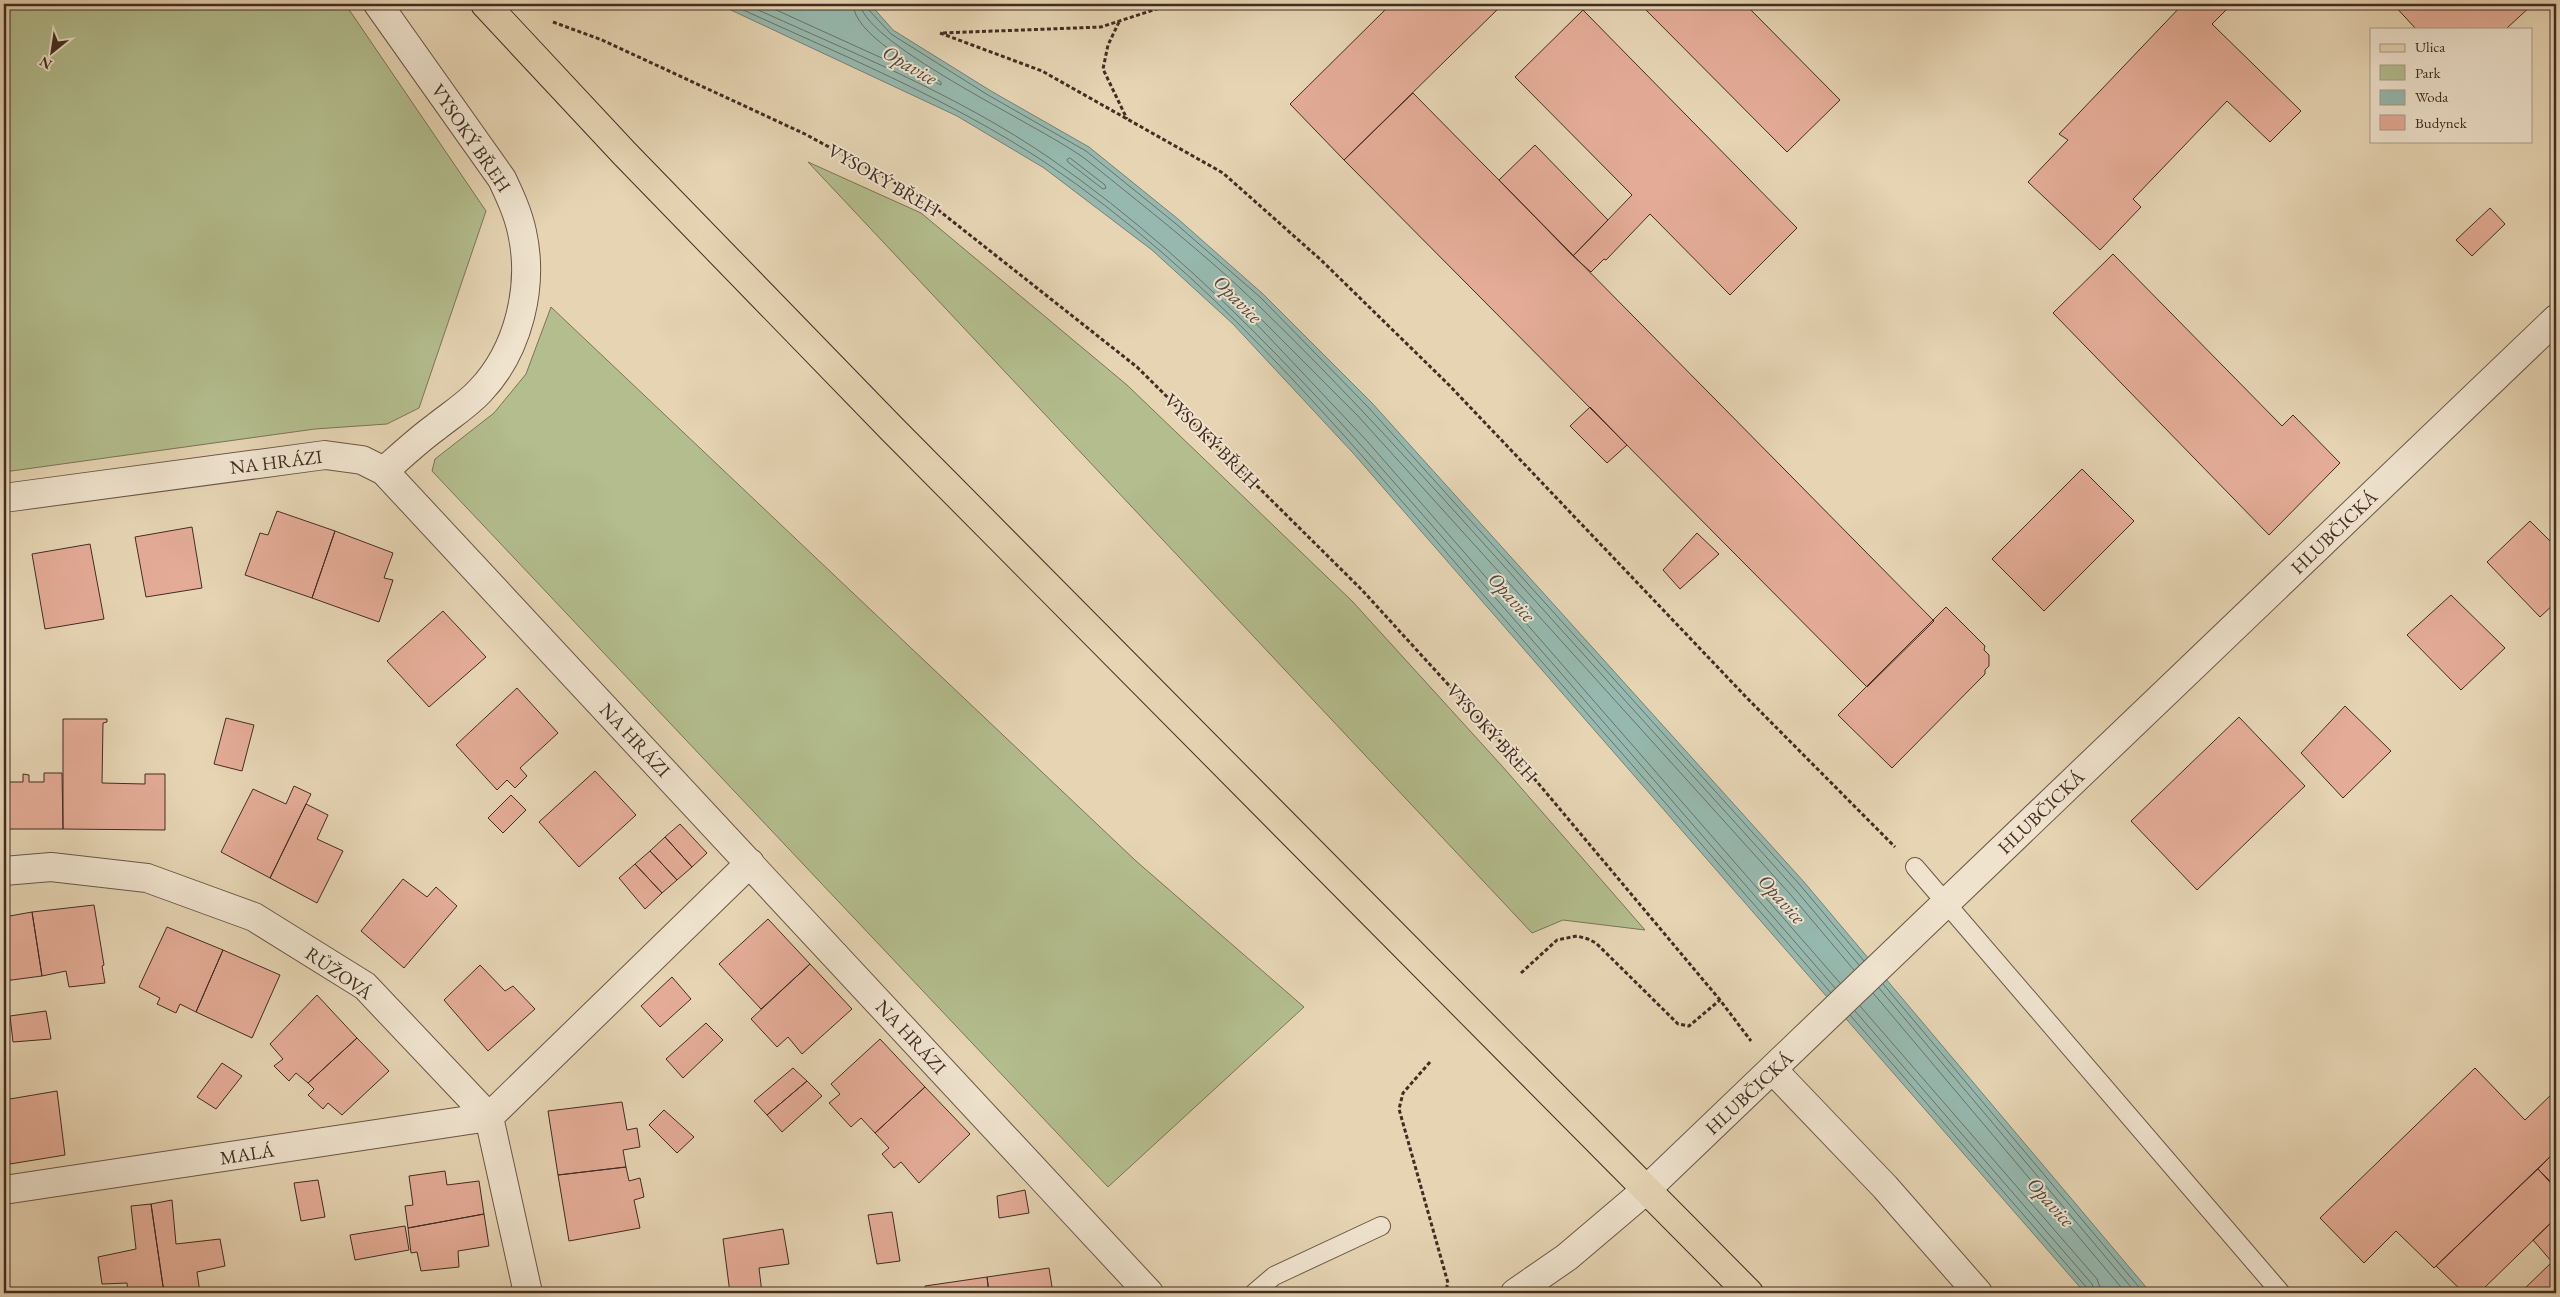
<svg xmlns="http://www.w3.org/2000/svg" width="2560" height="1297" viewBox="0 0 2560 1297" font-family="'EB Garamond',serif">
<style>
.green{fill:#b3bd8e;stroke:#7b7458}
.water{fill:#96b8ae;stroke:#758076}
.lines{fill:none;stroke-linecap:round;stroke-linejoin:round}
.shore{stroke:#6c7268;stroke-width:1}
.building{fill:#e4ac97;stroke:#432c23}
.lane-casing{stroke:#6c5647;stroke-width:20}
.street-casing{stroke:#6c5647;stroke-width:30}
.primary-casing{stroke:#432c23;stroke-width:30}
.path{stroke:#432c23;stroke-width:3;stroke-dasharray:4 2.5;stroke-linecap:butt}
.lane{stroke:#efe3ce;stroke-width:18}
.street{stroke:#efe3ce;stroke-width:28}
.primary{stroke:#e6d4b3;stroke-width:28}
.labels{text-anchor:middle;dominant-baseline:central;stroke-width:4;stroke-linejoin:round;paint-order:stroke}
.street-label{font-size:19px;fill:#432c23;stroke:#efe3ce}
.water-label{font-size:20px;font-style:italic;fill:#54483f;stroke:#efe3ce}
</style>
<rect width="100%" height="100%" fill="#e6d4b3"/>
<filter id="stains"><feTurbulence type="fractalNoise" baseFrequency=".004" numOctaves="4"/><feColorMatrix values="0 0 0 0 .2 0 0 0 0 .09 0 0 0 0 .02 0 0 0 .5 -.17"/></filter>
<radialGradient id="worn" r=".72"><stop offset=".6" stop-color="#630" stop-opacity="0"/><stop offset="1" stop-color="#630" stop-opacity=".3"/></radialGradient>
<path class="green" d="M 4,4 L 342,4 L 350,11 L 486,211 L 419,408 L 387,424 L 315,429 L 4,472 Z
M 808,162 L 921,213 L 1127,385 L 1352,601 L 1502,766 L 1645,930 L 1563,920 L 1532,933 Z
M 551,307 L 1136,861 L 1304,1007 L 1108,1187 L 432,471 L 435,459 L 494,413 L 526,374 Z"/>
<path class="water" d="M 718,4 L 870,4 L 893,30 L 991,91 L 1089,147 L 1178,219 L 1263,294 L 1372,403 L 1804,882 L 2151,1293 L 2085,1293 L 1353,453 L 1233,324 L 1152,250 L 1044,168 L 957,116 Z"/>
<g class="lines">
<path class="shore" d="M 730,4 C 837,53 948,98 1046,163 C 1207,271 1333,422 1459,567 C 1583,709 1707,850 1831,993
M 745,4 C 848,51 957,94 1051,159 C 1214,272 1342,423 1472,571 C 1593,710 1714,849 1835,988
M 763,4 L 941,85 L 941,82 C 917,67 854,34 853,4
M 860,4 C 867,47 1048,129 1088,161 C 1145,207 1204,253 1257,304 C 1343,387 1423,476 1503,565 C 1600,673 1698,781 1795,889 L 1859,965
M 867,4 L 868,9 L 891,34 L 988,95 L 1086,151 L 1175,223 L 1260,297 L 1368,407 L 1800,885 L 1864,961
M 1070,158 L 1105,185 L 1106,188 L 1103,189 L 1068,162 L 1067,160 Z
M 1840,983 L 1367,441 L 1231,297 L 1231,293 L 1234,293 L 1250,308 L 1358,416 L 1790,894 L 1854,970
M 1883,984 L 2144,1293
M 1879,988 L 2136,1293
M 1873,993 L 2126,1293
M 1860,1006 L 2097,1279 L 2102,1293
M 1855,1011 L 2092,1284 L 2095,1293
M 1850,1015 L 2087,1288 L 2088,1293"/>
</g>
<path class="building" d="M 1391,4 L 1503,4 L 1344,160 L 1290,104 Z
M 1640,4 L 1745,4 L 1840,100 L 1787,152 Z
M 2183,4 L 2232,4 L 2212,24 L 2301,111 L 2270,142 L 2227,101 L 2133,199 L 2141,207 L 2100,250 L 2028,182 L 2068,140 L 2059,134 Z
M 2393,4 L 2533,4 L 2506,29 L 2416,29 Z
M 1583,10 L 1797,228 L 1730,295 L 1650,214 L 1606,260 L 1604,259 L 1591,272 L 1573,256 L 1632,195 L 1515,77 Z
M 1413,93 L 1934,621 L 1867,687 L 1344,160 Z
M 1535,145 L 1608,220 L 1573,256 L 1499,180 Z
M 2490,208 L 2505,224 L 2472,256 L 2456,240 Z
M 2113,254 L 2282,426 L 2293,415 L 2340,463 L 2269,535 L 2053,313 Z
M 1590,407 L 1627,445 L 1607,463 L 1570,426 Z
M 2082,469 L 2134,521 L 2044,611 L 1992,559 Z
M 277,511 L 335,531 L 312,598 L 245,575 L 260,533 L 268,535 Z
M 2530,521 L 2556,547 L 2556,602 L 2540,617 L 2487,562 Z
M 192,527 L 202,588 L 146,597 L 135,537 Z
M 335,531 L 393,553 L 384,578 L 393,580 L 379,622 L 312,598 Z
M 1697,533 L 1719,554 L 1680,589 L 1663,570 Z
M 90,544 L 104,619 L 45,629 L 32,554 Z
M 2451,595 L 2505,648 L 2461,690 L 2407,635 Z
M 1946,607 L 1985,646 L 1984,650 L 1989,655 L 1989,666 L 1985,670 L 1985,674 L 1892,768 L 1838,715 Z
M 443,611 L 486,657 L 429,707 L 387,661 Z
M 517,688 L 558,733 L 520,768 L 527,776 L 515,788 L 507,780 L 497,790 L 456,745 Z
M 2345,706 L 2391,751 L 2343,798 L 2301,753 Z
M 2239,717 L 2305,786 L 2197,890 L 2131,821 Z
M 226,718 L 254,725 L 242,771 L 214,764 Z
M 63,719 L 107,719 L 107,722 L 103,723 L 102,783 L 145,784 L 145,774 L 165,774 L 165,830 L 63,829 Z
M 595,771 L 636,815 L 579,867 L 539,822 Z
M 44,773 L 62,773 L 63,829 L 4,829 L 4,782 L 23,782 L 23,774 L 29,775 L 29,782 L 44,782 Z
M 294,786 L 311,794 L 270,878 L 221,852 L 253,789 L 286,804 Z
M 511,795 L 526,810 L 503,833 L 488,818 Z
M 306,804 L 328,815 L 317,839 L 343,851 L 317,903 L 270,878 Z
M 680,824 L 707,853 L 692,867 L 665,837 Z
M 665,837 L 692,867 L 677,880 L 650,851 Z
M 650,851 L 677,880 L 662,893 L 635,864 Z
M 635,864 L 662,893 L 645,909 L 619,878 Z
M 403,879 L 427,897 L 436,887 L 457,906 L 404,968 L 361,931 Z
M 94,905 L 104,965 L 102,966 L 105,983 L 69,987 L 66,971 L 42,976 L 32,912 Z
M 32,912 L 42,976 L 4,981 L 4,917 Z
M 768,919 L 810,964 L 761,1009 L 719,964 Z
M 167,927 L 223,950 L 196,1012 L 180,1004 L 176,1013 L 157,1004 L 160,998 L 139,987 Z
M 223,950 L 280,975 L 252,1038 L 196,1012 Z
M 810,964 L 852,1009 L 802,1054 L 788,1037 L 777,1047 L 751,1019 Z
M 480,965 L 505,991 L 513,986 L 535,1009 L 488,1051 L 444,1000 Z
M 672,977 L 691,999 L 660,1027 L 641,1006 Z
M 317,995 L 357,1038 L 308,1083 L 296,1073 L 289,1081 L 274,1066 L 283,1059 L 270,1044 Z
M 46,1011 L 51,1039 L 13,1042 L 10,1016 Z
M 706,1023 L 723,1040 L 683,1078 L 666,1059 Z
M 357,1038 L 389,1071 L 342,1115 L 328,1103 L 323,1109 L 308,1095 L 314,1089 L 308,1083 Z
M 880,1039 L 925,1087 L 875,1133 L 861,1118 L 851,1127 L 829,1103 L 840,1094 L 831,1084 Z
M 222,1063 L 242,1076 L 216,1109 L 197,1097 Z
M 793,1068 L 807,1081 L 767,1115 L 754,1101 Z
M 2475,1068 L 2525,1120 L 2556,1090 L 2556,1151 L 2434,1268 L 2396,1231 L 2364,1263 L 2320,1218 Z
M 807,1081 L 822,1096 L 782,1132 L 767,1115 Z
M 925,1087 L 970,1134 L 919,1183 L 901,1162 L 894,1168 L 882,1154 L 889,1148 L 875,1133 Z
M 57,1091 L 65,1155 L 10,1164 L 4,1100 Z
M 622,1102 L 627,1130 L 637,1128 L 640,1147 L 623,1150 L 626,1167 L 558,1175 L 548,1111 Z
M 664,1110 L 694,1137 L 677,1153 L 649,1125 Z
M 2556,1151 L 2556,1181 L 2553,1184 L 2538,1169 Z
M 626,1167 L 629,1181 L 640,1178 L 644,1197 L 634,1200 L 640,1228 L 569,1241 L 558,1175 Z
M 2538,1169 L 2556,1189 L 2556,1218 L 2479,1293 L 2464,1293 L 2436,1266 Z
M 445,1171 L 447,1185 L 479,1181 L 484,1214 L 408,1228 L 405,1206 L 413,1205 L 409,1176 Z
M 318,1180 L 325,1217 L 301,1221 L 294,1183 Z
M 1025,1190 L 1029,1213 L 999,1218 L 997,1196 Z
M 172,1200 L 176,1244 L 220,1239 L 225,1266 L 197,1272 L 200,1293 L 164,1293 L 151,1204 Z
M 151,1204 L 164,1293 L 128,1293 L 127,1283 L 102,1284 L 98,1257 L 136,1249 L 131,1206 Z
M 892,1212 L 900,1261 L 877,1264 L 868,1215 Z
M 484,1214 L 489,1246 L 458,1251 L 459,1267 L 421,1271 L 417,1252 L 411,1253 L 408,1228 Z
M 2556,1218 L 2556,1293 L 2520,1293 L 2552,1262 L 2533,1240 Z
M 405,1226 L 409,1250 L 355,1260 L 350,1235 Z
M 783,1229 L 789,1264 L 759,1268 L 762,1293 L 730,1293 L 723,1239 Z
M 1049,1268 L 1053,1293 L 989,1293 L 987,1277 Z
M 987,1277 L 989,1293 L 927,1293 L 925,1286 Z"/>
<g class="lines">
<defs>
<path id="lane" d="M 1915,867 L 2281,1293
M 1254,1293 L 1274,1276 L 1381,1226"/>
<path id="street" d="M 378,4 L 502,179 C 510,196 518,213 522,232 C 534,286 519,350 480,391 C 467,405 451,415 436,427 C 418,440 401,456 384,471
M 4,498 L 325,455 L 362,460 L 384,471 L 1149,1293
M 4,871 L 51,867 L 147,878 L 254,917 L 365,986 L 489,1117 L 528,1293
M 1773,1070 L 1885,1187 L 1978,1293
M 4,1190 L 489,1117 L 750,863
M 1515,1293 L 1567,1257 L 1646,1190 L 2556,319"/>
<path id="primary" d="M 485,4 L 625,154 L 893,430 L 1749,1293"/>
</defs>
<use href="#lane" class="lane-casing"/>
<use href="#street" class="street-casing"/>
<use href="#primary" class="primary-casing"/>
<path class="path" d="M 553,22 L 602,40 L 805,134 L 923,198 L 1137,367 L 1362,590 L 1538,783 L 1720,1000 L 1751,1041
M 1119,22 L 1108,45 L 1103,69 L 1127,119
M 940,33 L 1042,71 L 1223,173 L 1321,260 L 1449,385 L 1747,698 L 1895,847
M 943,33 L 1101,27 L 1172,4
M 1521,973 L 1557,940 L 1577,936 L 1588,939 L 1596,943 L 1678,1024 L 1689,1026 L 1720,1000
M 1430,1062 L 1403,1093 L 1399,1109 L 1448,1283 L 1445,1293"/>
<use href="#lane" class="lane"/>
<use href="#street" class="street"/>
<use href="#primary" class="primary"/>
</g>
<g class="labels">
<g class="street-label">
<text transform="translate(471 138) rotate(56)">VYSOKÝ BŘEH</text>
<text transform="translate(884 180) rotate(30)">VYSOKÝ BŘEH</text>
<text transform="translate(1212 441) rotate(45)">VYSOKÝ BŘEH</text>
<text transform="translate(276 462) rotate(-7)">NA HRÁZI</text>
<text transform="translate(2334 532) rotate(-44)">HLUBČICKÁ</text>
<text transform="translate(1492 733) rotate(48)">VYSOKÝ BŘEH</text>
<text transform="translate(635 740) rotate(47)">NA HRÁZI</text>
<text transform="translate(2041 812) rotate(-44)">HLUBČICKÁ</text>
<text transform="translate(339 973) rotate(35)">RŮŽOVÁ</text>
<text transform="translate(911 1037) rotate(47)">NA HRÁZI</text>
<text transform="translate(1749 1093) rotate(-43)">HLUBČICKÁ</text>
<text transform="translate(247 1154) rotate(-9)">MALÁ</text>
</g>
<g class="water-label">
<text transform="translate(910 65) rotate(30)">Opavice</text>
<text transform="translate(1238 299) rotate(45)">Opavice</text>
<text transform="translate(1512 597) rotate(48)">Opavice</text>
<text transform="translate(1782 899) rotate(48)">Opavice</text>
<text transform="translate(2051 1202) rotate(48)">Opavice</text>
</g>
</g>
<rect width="2560" height="1297" fill="none" stroke="#e6d4b3" stroke-width="20"/>
<rect x="5" y="5" width="2550" height="1287" fill="none" stroke="#432c23" stroke-width="2.5"/>
<rect x="10" y="10" width="2540" height="1277" fill="none" stroke="#432c23"/>
<rect x="2370" y="28" width="162" height="115" fill="#efe3ce" stroke="#aa9a8a"/>
<rect x="2380" y="44" width="25" height="8" fill="#e6d4b3" stroke="#aa9a8a"/>
<text x="2415" y="52" font-size="15" fill="#432c23">Ulica</text>
<rect x="2380" y="65" width="25" height="15" fill="#b3bd8e" stroke="#aa9a8a"/>
<text x="2415" y="78" font-size="15" fill="#432c23">Park</text>
<rect x="2380" y="90" width="25" height="15" fill="#96b8ae" stroke="#aa9a8a"/>
<text x="2415" y="102" font-size="15" fill="#432c23">Woda</text>
<rect x="2380" y="115" width="25" height="15" fill="#e4ac97" stroke="#aa9a8a"/>
<text x="2415" y="128" font-size="15" fill="#432c23">Budynek</text>
<g transform="translate(52 52) rotate(210)" stroke="#efe3ce" stroke-width="4" paint-order="stroke">
<path d="M0-4L9 19L0 12L-9 19Z" fill="#432c23"/>
<text y="-8" font-size="14" font-weight="bold" text-anchor="middle" fill="#432c23">N</text>
</g>
<rect width="100%" height="100%" filter="url(#stains)"/>
<rect width="100%" height="100%" fill="url(#worn)"/>
</svg>
